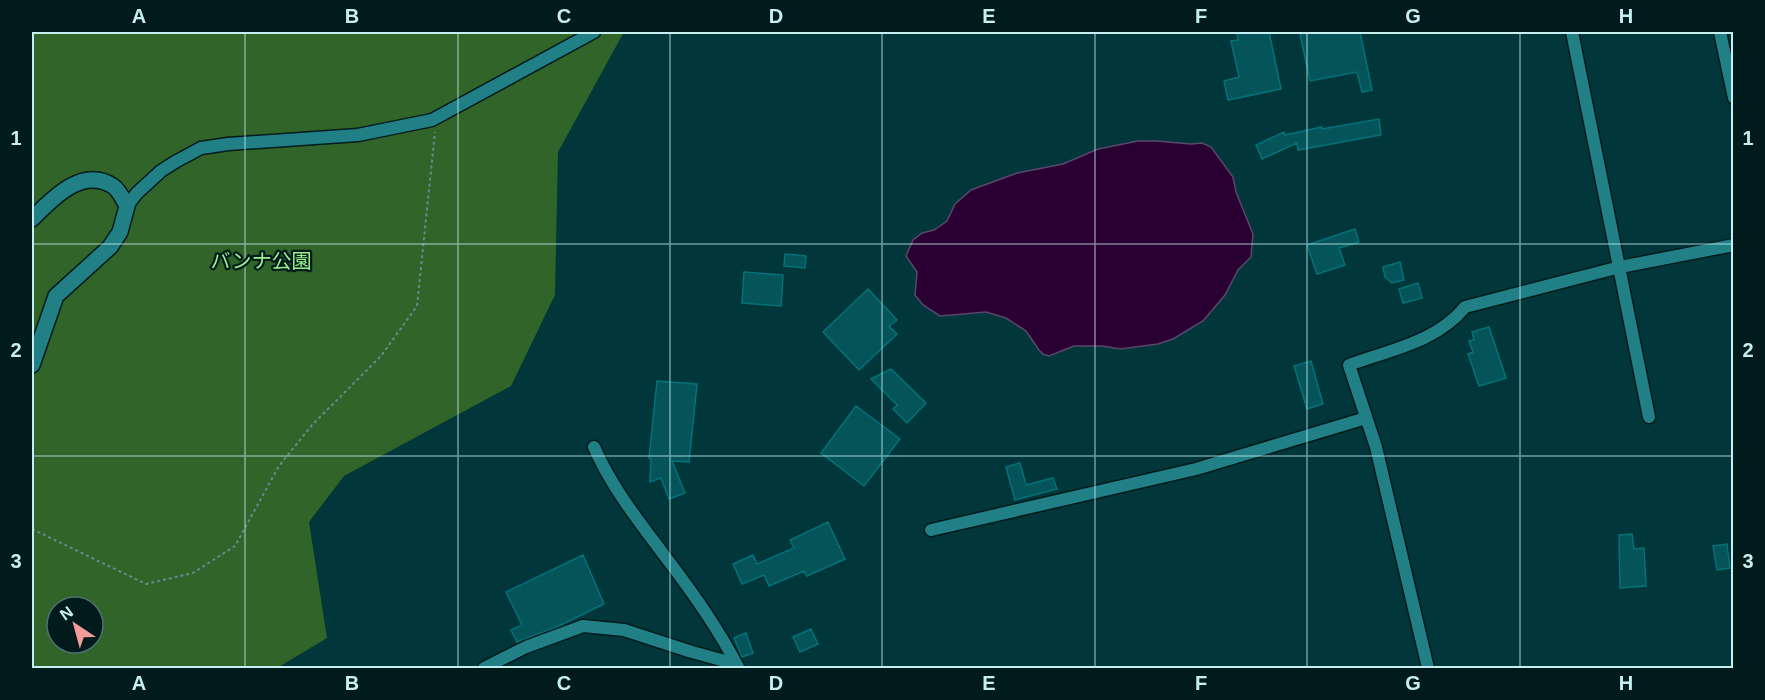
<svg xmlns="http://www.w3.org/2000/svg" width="1765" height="700" viewBox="0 0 1765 700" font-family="Helvetica,'Noto Sans JP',sans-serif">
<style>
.green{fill:#306429;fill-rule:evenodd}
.water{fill:#2a0032;stroke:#59486c;stroke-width:1.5}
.building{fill:#045459;stroke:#047279;stroke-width:1.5}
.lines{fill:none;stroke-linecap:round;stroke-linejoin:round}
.minor-casing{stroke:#011b1d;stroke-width:15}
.tertiary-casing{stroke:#011b1d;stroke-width:18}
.path{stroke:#5f8e92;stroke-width:2;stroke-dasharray:3 3;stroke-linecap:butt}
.minor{stroke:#208086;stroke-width:12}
.tertiary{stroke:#208086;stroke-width:15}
.grid{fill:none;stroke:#c6eff2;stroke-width:1.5;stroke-opacity:0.55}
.labels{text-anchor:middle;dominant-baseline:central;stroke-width:4.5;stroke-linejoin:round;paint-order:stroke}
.park-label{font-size:20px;fill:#99f08d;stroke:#011b1d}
.neatline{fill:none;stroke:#c6eff2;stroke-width:2}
.grid-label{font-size:20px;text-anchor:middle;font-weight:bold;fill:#c6eff2}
</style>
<rect width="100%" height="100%" fill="#01363a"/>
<path class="green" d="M 32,32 L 624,32 L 558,152 L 555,295 L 511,386 L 344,476 L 309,522 L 327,638 L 277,668 L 32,668 ZM 57,607 L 93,607 L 93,643 L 57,643 Z"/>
<path class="water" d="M 1138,141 L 1156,141 L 1191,144 L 1202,143 L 1211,147 L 1233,177 L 1236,192 L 1253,234 L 1251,257 L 1238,270 L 1225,295 L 1203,321 L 1173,339 L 1158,344 L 1120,349 L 1102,346 L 1074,346 L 1049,356 L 1043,354 L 1039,350 L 1026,331 L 1006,318 L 986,312 L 940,316 L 923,305 L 915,295 L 917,272 L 906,256 L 913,240 L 922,233 L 934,230 L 947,221 L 955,204 L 971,190 L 1017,173 L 1063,164 L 1098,149 Z"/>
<path class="building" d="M 1237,32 L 1269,32 L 1281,89 L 1228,100 L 1224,81 L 1239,77 L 1231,41 L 1238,40 Z
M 1312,32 L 1360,32 L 1372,90 L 1362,92 L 1357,72 L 1310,81 L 1300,34 Z
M 1379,119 L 1381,135 L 1298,150 L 1297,143 L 1262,159 L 1256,145 L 1284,132 L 1285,135 L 1322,127 L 1322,129 Z
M 1355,229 L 1359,242 L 1339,248 L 1345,265 L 1317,274 L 1307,245 Z
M 785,254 L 806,256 L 805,268 L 784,266 Z
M 1400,262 L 1404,280 L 1392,283 L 1385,277 L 1383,267 Z
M 744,272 L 783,275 L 781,306 L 742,303 Z
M 1418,283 L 1422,298 L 1403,303 L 1399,289 Z
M 868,289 L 897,320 L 889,326 L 897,334 L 859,370 L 823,332 Z
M 1489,327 L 1506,378 L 1479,386 L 1468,354 L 1473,352 L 1469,341 L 1474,340 L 1472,332 Z
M 1311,361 L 1323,404 L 1307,409 L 1294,366 Z
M 891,369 L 926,403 L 907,423 L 893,409 L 897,405 L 871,379 Z
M 657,381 L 697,384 L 689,462 L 672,461 L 685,493 L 669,499 L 661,478 L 650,482 L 651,459 L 649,458 Z
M 856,406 L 900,439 L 864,486 L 821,453 Z
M 1020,463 L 1026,485 L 1053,478 L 1057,489 L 1015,500 L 1006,467 Z
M 828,522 L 845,559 L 807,576 L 804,571 L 769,586 L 764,575 L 742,584 L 733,564 L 753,555 L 757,564 L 794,548 L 790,540 Z
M 1632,534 L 1634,549 L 1644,548 L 1646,586 L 1620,588 L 1619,535 Z
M 1727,544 L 1730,568 L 1717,570 L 1713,546 Z
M 583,555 L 604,604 L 557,627 L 517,642 L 511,630 L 522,625 L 506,592 Z
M 811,629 L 818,644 L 800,652 L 793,637 Z
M 746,633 L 753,653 L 742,657 L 734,638 Z"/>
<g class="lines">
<defs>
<path id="minor" d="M 1572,32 L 1649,417
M 1720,32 L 1734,98
M 127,206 L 137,193 L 161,171 L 175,162 L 201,148 L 228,144 L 358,135 L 432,120 L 594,32
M 594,447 C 612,488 638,520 664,555 C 691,590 718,628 738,667
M 931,530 L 1196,469 L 1366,418
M 484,668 L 526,647 L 583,626 L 624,630 L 692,652 L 736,664
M 1428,668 L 1376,447 L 1349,365 C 1389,350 1437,342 1465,307 L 1620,267 L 1734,245"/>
<path id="tertiary" d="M 32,219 C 52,199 82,166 113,186 C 119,190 123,199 127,206 L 120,232 L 110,247 L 56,296 L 32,365"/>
</defs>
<use href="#minor" class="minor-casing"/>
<use href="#tertiary" class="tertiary-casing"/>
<path class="path" d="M 32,529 L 146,584 L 193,573 L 235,546 L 279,466 L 312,425 L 381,356 L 417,306 L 435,132"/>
<use href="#minor" class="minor"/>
<use href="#tertiary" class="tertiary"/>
</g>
<path class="grid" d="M 245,32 L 245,668M 458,32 L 458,668M 670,32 L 670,668M 882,32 L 882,668M 1095,32 L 1095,668M 1307,32 L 1307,668M 1520,32 L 1520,668M 32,244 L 1734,244M 32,456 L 1734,456"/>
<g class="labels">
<g class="park-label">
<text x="261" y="261">バンナ公園</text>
</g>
</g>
<rect width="1765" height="700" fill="none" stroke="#011b1d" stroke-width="66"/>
<g transform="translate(75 625) rotate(324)"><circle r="28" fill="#011b1d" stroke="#507072" stroke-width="1.5"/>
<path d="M0-4.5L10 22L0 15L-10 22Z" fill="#f59b99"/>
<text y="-9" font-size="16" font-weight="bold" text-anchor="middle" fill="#c6eff2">N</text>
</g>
<rect x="33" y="33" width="1699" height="634" class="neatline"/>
<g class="grid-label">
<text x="139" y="23">A</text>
<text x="352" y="23">B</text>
<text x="564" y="23">C</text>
<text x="776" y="23">D</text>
<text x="989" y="23">E</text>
<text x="1201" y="23">F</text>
<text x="1413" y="23">G</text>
<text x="1626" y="23">H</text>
<text x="16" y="145">1</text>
<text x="1748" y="145">1</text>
<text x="16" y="357">2</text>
<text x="1748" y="357">2</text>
<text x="16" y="568">3</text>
<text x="1748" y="568">3</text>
<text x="139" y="690">A</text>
<text x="352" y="690">B</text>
<text x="564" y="690">C</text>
<text x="776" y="690">D</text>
<text x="989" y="690">E</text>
<text x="1201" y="690">F</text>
<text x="1413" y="690">G</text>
<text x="1626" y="690">H</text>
</g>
</svg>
